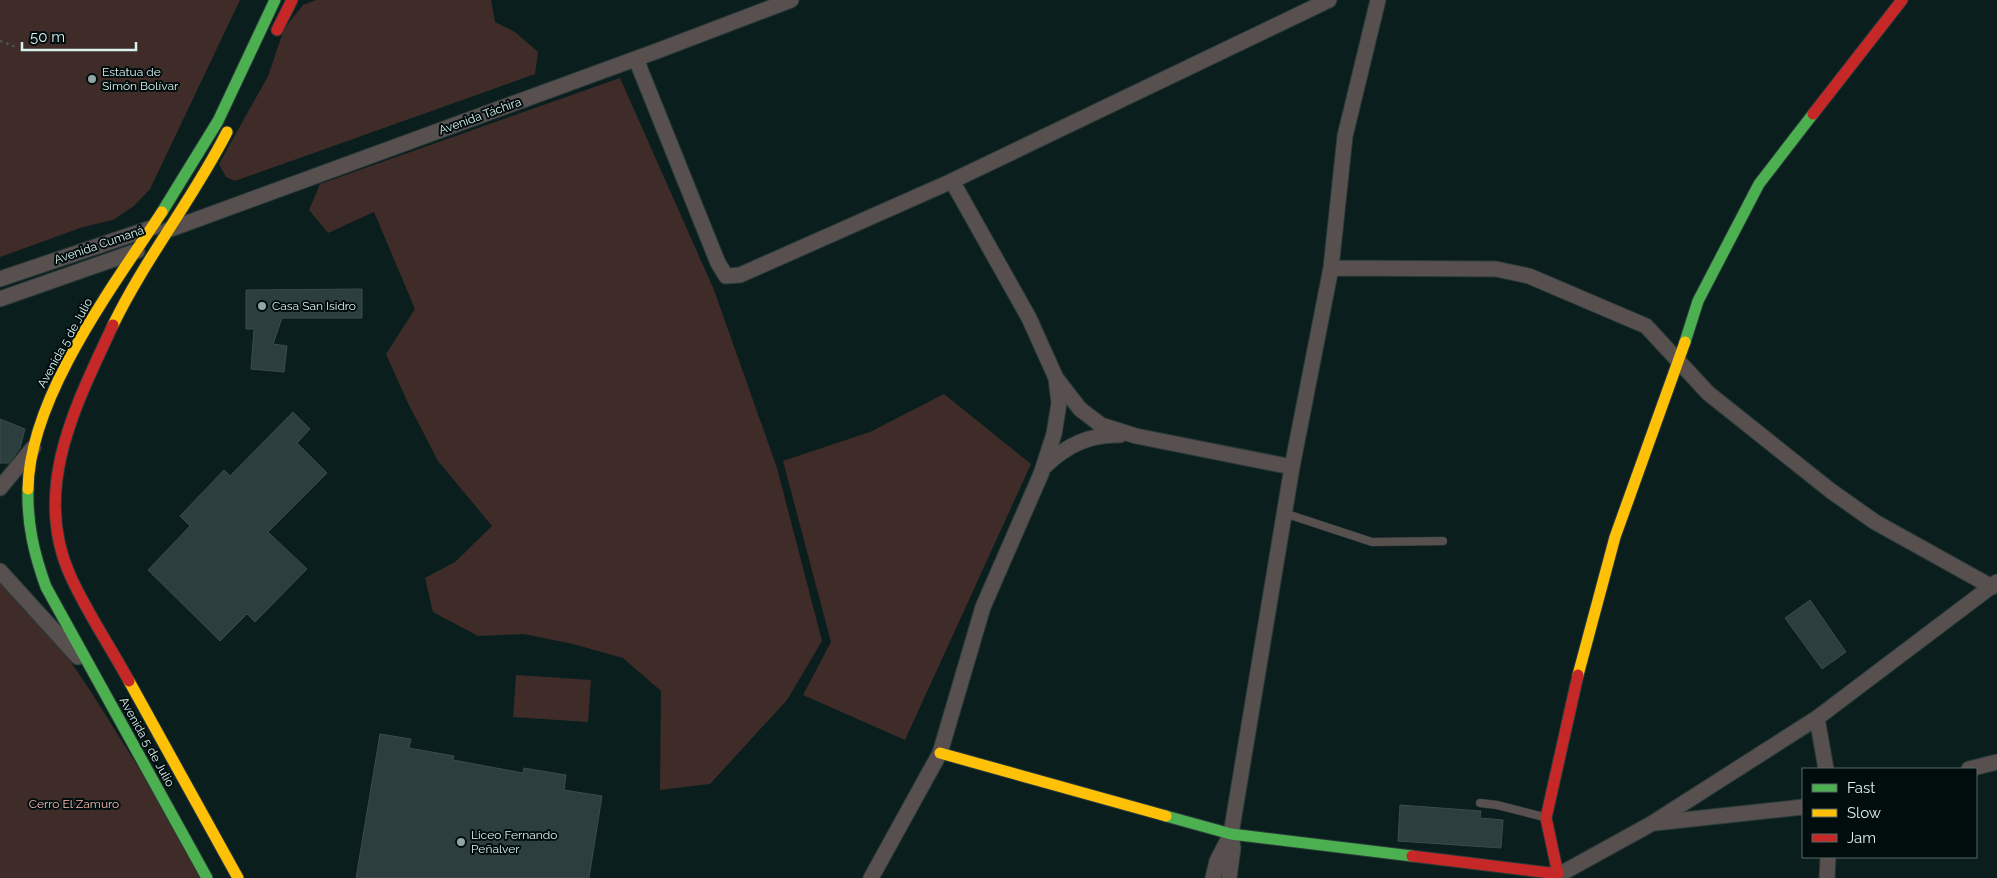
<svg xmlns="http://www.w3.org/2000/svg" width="1997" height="878" viewBox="0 0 1997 878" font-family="Raleway,sans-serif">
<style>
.green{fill:#3f2c29}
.building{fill:#2c3f3e;stroke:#3a4c4b}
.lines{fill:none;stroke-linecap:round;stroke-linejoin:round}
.lane-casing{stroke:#293a39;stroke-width:9}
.street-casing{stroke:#293a39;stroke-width:17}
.fast-casing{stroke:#293a39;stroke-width:13}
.slow-casing{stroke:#293a39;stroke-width:13}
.jam-casing{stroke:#293a39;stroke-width:13}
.path{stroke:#515453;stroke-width:2.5;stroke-dasharray:2.5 4;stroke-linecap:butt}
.lane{stroke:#57504f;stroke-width:8}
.street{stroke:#57504f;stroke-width:15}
.fast{stroke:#4caf50;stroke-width:11}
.slow{stroke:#ffc107;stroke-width:11}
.jam{stroke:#c62828;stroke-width:11}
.poi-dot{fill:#91a7a6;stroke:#000d0c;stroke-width:2}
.labels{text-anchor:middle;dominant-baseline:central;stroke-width:4;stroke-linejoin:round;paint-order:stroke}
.poi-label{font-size:12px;fill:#daf1ef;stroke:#000d0c;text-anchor:start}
.street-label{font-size:12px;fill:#daf1ef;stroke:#000d0c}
.park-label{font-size:12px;fill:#fabab3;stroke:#000d0c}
</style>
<rect width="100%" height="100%" fill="#0a1e1d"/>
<path class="green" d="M 0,0 L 240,0 L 150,189 L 134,206 L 113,220 L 83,227 L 0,257 Z
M 316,0 L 491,0 L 495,22 L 515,32 L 538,52 L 535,74 L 235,181 L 226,177 L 219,164 L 268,76 L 284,29 L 303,5 Z
M 620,78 L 714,290 L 777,468 L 822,641 L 787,700 L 710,784 L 660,790 L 661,691 L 623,658 L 573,644 L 524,634 L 478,636 L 433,612 L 425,578 L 455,562 L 492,526 L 438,461 L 407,401 L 386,354 L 415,309 L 374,212 L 328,233 L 309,210 L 320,184 Z
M 944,394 L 1031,464 L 905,740 L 803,695 L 831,642 L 783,461 L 870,432 Z
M 0,576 L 41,617 L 91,692 L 208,878 L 0,878 Z
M 516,675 L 591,680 L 588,722 L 513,717 Z"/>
<path class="building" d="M 362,289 L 362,318 L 282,318 L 273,344 L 287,346 L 284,372 L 251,369 L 254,329 L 246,329 L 246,290 Z
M 293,412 L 310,429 L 297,443 L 327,473 L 268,532 L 307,569 L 255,622 L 247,614 L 220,641 L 148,570 L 190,526 L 180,516 L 224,470 L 230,476 Z
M 0,419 L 25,429 L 20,448 L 9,463 L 0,463 Z
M 1810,600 L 1846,652 L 1822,669 L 1785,618 Z
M 380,734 L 411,739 L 409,748 L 454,756 L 453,760 L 523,773 L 524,768 L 566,775 L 564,790 L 602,796 L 589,878 L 356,878 Z
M 1400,805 L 1481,811 L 1480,818 L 1503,820 L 1501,848 L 1398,841 Z"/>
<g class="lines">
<defs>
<path id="lane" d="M 1284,513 L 1372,542 L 1443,541
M 1480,803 L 1497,805 L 1544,817"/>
<path id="street" d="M 636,59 L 718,263 L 726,276 L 740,275 L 952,181 L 1329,0
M 168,230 L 657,51 L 791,0
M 1331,268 L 1496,269 L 1529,276 L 1646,326 L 1708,393 L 1831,491 L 1875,522 L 1992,587
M 0,279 L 154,227
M 0,299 L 137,251
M 1056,378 L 1080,409 L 1101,425 L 1136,436 L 1292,467
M 1045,466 C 1067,445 1090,434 1120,435
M 0,488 L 33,448
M 0,571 L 78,657
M 1817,718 L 1826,769
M 1969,769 L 1997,762
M 1655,823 L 1803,807
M 871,878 L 940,753 L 983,607 L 1041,474 L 1054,434 L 1059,403 L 1056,378 L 1029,318 L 952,181
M 1213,878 L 1217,861 L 1231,834 L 1292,467 L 1331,268 L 1345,136 L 1378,0
M 1229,878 L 1233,848 L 1231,836
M 1553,878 L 1651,824 L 1817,718 L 1997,582
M 1827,878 L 1828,857"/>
<path id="fast" d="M 162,212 L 218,121 L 275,0
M 1685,342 L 1698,301 L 1759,184 L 1813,114
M 28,489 C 27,524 34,554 46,587 L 207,878
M 1166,816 L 1231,834 L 1412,856"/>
<path id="slow" d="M 113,325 C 146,257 193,199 227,132
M 28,489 C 29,398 113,286 162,212
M 1578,675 L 1615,537 L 1685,342
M 129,681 L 238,878
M 940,753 L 1166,816"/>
<path id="jam" d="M 277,30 L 292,0
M 1813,114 L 1902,0
M 113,325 C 77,403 31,488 70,575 C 86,611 110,646 129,681
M 1412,856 L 1558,874 L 1546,818 L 1578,675"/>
</defs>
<use href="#lane" class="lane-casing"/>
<use href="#street" class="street-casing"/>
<use href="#fast" class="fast-casing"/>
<use href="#slow" class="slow-casing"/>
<use href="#jam" class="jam-casing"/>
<path class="path" d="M 0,41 L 16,47"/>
<use href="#lane" class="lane"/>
<use href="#street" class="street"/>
<use href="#fast" class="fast"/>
<use href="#slow" class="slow"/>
<use href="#jam" class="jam"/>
</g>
<g class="poi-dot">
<circle cx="92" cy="79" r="5"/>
<circle cx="262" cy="306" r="5"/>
<circle cx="461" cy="842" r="5"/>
</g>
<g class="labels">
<g class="poi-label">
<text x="102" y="72">Estatua de<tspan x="102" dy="14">Simón Bolívar</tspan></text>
<text x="272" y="306">Casa San Isidro</text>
<text x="471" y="835">Liceo Fernando<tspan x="471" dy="14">Peñalver</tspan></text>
</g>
<g class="street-label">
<text transform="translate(480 116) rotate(-20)">Avenida Táchira</text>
<text transform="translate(99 245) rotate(-19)">Avenida Cumaná</text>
<text transform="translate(65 343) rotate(-61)">Avenida 5 de Julio</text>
<text transform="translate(147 742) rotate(61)">Avenida 5 de Julio</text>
</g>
<g class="park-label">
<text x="74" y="804">Cerro El Zamuro</text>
</g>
</g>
<rect x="1802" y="768" width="175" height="90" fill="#000d0c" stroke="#576867"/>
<rect x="1812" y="784" width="25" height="8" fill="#4caf50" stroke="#576867"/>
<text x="1847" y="793" font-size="15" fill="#daf1ef">Fast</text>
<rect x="1812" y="809" width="25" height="8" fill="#ffc107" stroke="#576867"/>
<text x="1847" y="818" font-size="15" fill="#daf1ef">Slow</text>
<rect x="1812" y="834" width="25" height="8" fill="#c62828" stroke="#576867"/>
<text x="1847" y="843" font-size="15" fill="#daf1ef">Jam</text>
<path d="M22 42v8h114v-8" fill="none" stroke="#daf1ef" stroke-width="2.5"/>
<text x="30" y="42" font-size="15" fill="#daf1ef" stroke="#000d0c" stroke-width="4" paint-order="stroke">50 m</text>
</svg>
